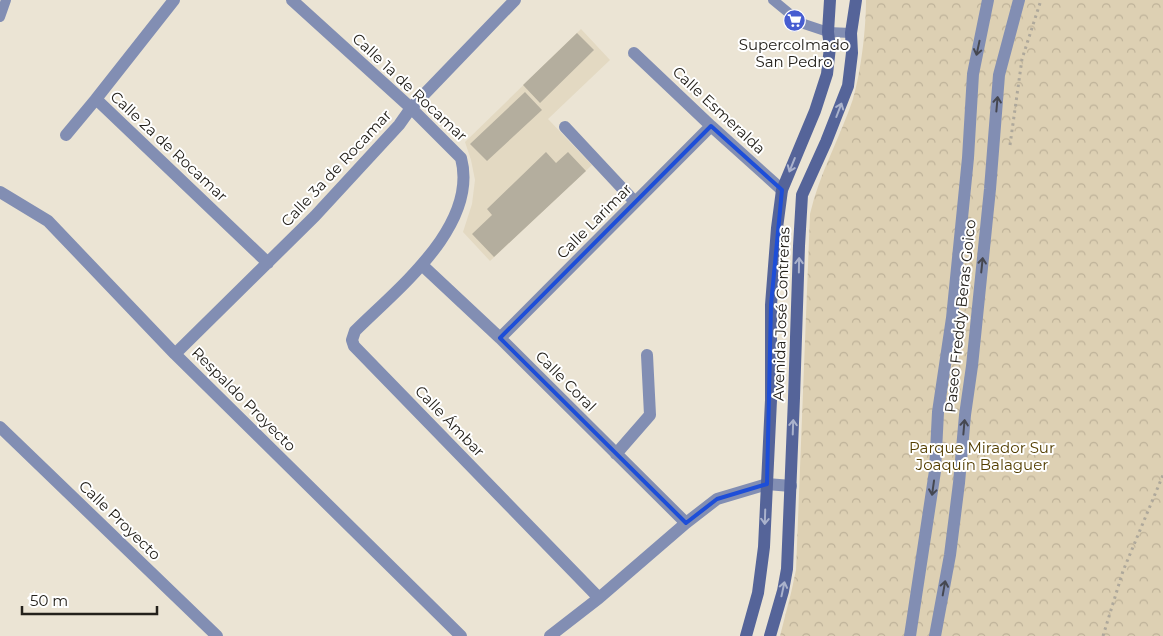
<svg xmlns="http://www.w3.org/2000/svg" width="1163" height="636" viewBox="0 0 1163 636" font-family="Montserrat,sans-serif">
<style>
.built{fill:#e3d9c2}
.park{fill:url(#park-crowns)}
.building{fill:#b4ae9e}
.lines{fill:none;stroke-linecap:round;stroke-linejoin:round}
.path{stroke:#aea89b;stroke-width:3;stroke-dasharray:2.5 4;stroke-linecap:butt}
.service{stroke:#828eb3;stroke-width:10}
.minor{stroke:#828eb3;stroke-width:12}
.tertiary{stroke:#828eb3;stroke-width:12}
.secondary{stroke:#556499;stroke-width:12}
.oneway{stroke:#454750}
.oneway2{stroke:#aab2cc}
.marked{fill:none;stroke:#1d4ed8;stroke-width:4;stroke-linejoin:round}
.labels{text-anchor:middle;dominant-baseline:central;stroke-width:4;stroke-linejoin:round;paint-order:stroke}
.poi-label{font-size:15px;fill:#24211b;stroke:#fff}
.street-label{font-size:15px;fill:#24211b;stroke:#fff}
.park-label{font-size:15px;fill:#533e00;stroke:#fff}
</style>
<defs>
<pattern id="park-crowns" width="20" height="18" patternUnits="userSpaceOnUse" patternTransform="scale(1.25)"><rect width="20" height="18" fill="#ddd0b3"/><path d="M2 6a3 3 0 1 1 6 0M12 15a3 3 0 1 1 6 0" fill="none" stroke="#beb299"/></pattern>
</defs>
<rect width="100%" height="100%" fill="#ebe4d4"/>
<path class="built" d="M 581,29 L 610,60 L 548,119 L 592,165 L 490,261 L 463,232 L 472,204 L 475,180 L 471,160 L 465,142 Z"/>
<path class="park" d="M 866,0 L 1163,0 L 1163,636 L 780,636 L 791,593 L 796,570 L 810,214 C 819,174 840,138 853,99 C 861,71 866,30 866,0 Z"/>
<path class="building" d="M 577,33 L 594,50 L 540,103 L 523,85 Z
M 525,92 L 542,110 L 487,161 L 470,144 Z
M 546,152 L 556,163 L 568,152 L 586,171 L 494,257 L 472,234 L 492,215 L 487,209 Z"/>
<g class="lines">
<path class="path" d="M 1010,145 L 1022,59 L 1041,0
M 1103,636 L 1123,571 L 1163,475"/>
<path class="service" d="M 773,0 L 801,23 L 828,32 L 851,33
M 0,17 L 6,0"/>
<path class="minor" d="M 174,0 L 96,99 L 268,263
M 292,0 L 411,108 L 461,158 C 479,226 397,289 355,331 L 352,340 L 354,346 L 599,598
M 634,53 L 711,126 L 782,190
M 565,127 L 635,202
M 66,135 L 96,99
M 0,192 L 48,221 L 175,354 L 461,636
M 422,265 L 500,338 L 686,523
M 500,338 L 711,126
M 175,354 L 315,216 L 399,125 L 411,108 L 515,0
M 0,427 L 217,636
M 616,454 L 650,415 L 647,355
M 550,636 L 599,598 L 686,523 L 717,499 L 767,484 L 791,486"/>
<path class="tertiary" d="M 910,636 L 935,471 L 938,412 L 952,318 L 968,158 L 973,74 L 988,0
M 935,636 L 950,555 L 959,483 L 965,415 L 972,366 L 990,189 L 999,75 L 1019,0"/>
<path class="secondary" d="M 746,636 L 758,593 L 764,547 L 771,400 L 771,305 L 777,228 L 782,190 L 815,111 L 827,74 L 830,47 L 828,32 L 830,0
M 770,636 L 783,591 L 787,569 L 794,398 L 799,246 L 802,195 L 826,142 L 848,86 L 852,53 L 851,33 L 856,0"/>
</g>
<defs><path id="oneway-shaft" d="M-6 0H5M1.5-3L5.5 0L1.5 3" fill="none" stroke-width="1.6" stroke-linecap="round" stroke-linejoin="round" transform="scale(1.25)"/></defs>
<g class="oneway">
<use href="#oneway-shaft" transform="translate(978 48) rotate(102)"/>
<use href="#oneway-shaft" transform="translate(997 104) rotate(-85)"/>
<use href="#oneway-shaft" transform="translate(982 265) rotate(-84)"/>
<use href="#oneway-shaft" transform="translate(964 427) rotate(-85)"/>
<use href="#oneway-shaft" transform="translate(933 488) rotate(98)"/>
<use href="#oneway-shaft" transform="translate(944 588) rotate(-80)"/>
</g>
<g class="oneway2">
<use href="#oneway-shaft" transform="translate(839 110) rotate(-69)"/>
<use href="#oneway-shaft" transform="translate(792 165) rotate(112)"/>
<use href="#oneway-shaft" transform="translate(799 265) rotate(-89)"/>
<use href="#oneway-shaft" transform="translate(793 427) rotate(-88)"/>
<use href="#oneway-shaft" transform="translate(765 517) rotate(92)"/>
<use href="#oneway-shaft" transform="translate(783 589) rotate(-78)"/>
</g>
<path class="marked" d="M 711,126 L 782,190 L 771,305 L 767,484 L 717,499 L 686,523 L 500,338 Z"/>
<defs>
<symbol id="supermarket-disc" viewBox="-11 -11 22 22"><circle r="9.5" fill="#475dd1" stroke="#fff"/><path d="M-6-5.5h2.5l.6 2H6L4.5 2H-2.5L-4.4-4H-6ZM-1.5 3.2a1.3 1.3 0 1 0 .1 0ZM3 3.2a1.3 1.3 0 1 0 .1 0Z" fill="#fff"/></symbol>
</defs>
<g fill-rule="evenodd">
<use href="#supermarket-disc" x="782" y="8" width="25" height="25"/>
</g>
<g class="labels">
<g class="poi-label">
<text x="794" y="44">Supercolmado<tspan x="794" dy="17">San Pedro</tspan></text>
</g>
<g class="street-label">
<text transform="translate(410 87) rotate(43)">Calle 1a de Rocamar</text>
<text transform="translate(719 110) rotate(43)">Calle Esmeralda</text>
<text transform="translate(169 146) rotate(43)">Calle 2a de Rocamar</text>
<text transform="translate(336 168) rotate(-47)">Calle 3a de Rocamar</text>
<text transform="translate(594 221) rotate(-45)">Calle Larimar</text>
<text transform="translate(781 314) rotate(-88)">Avenida José Contreras</text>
<text transform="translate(960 316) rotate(-84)">Paseo Freddy Beras Goico</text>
<text transform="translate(566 381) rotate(45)">Calle Coral</text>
<text transform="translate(244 399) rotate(45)">Respaldo Proyecto</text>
<text transform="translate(450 421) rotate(46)">Calle Ámbar</text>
<text transform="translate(120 520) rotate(44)">Calle Proyecto</text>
</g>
<g class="park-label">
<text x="982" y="447">Parque Mirador Sur<tspan x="982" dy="17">Joaquín Balaguer</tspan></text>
</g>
</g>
<path d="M22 606v8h135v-8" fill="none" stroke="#24211b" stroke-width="2.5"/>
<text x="30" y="606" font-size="15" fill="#24211b" stroke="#ffffff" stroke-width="4" paint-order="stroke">50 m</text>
</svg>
